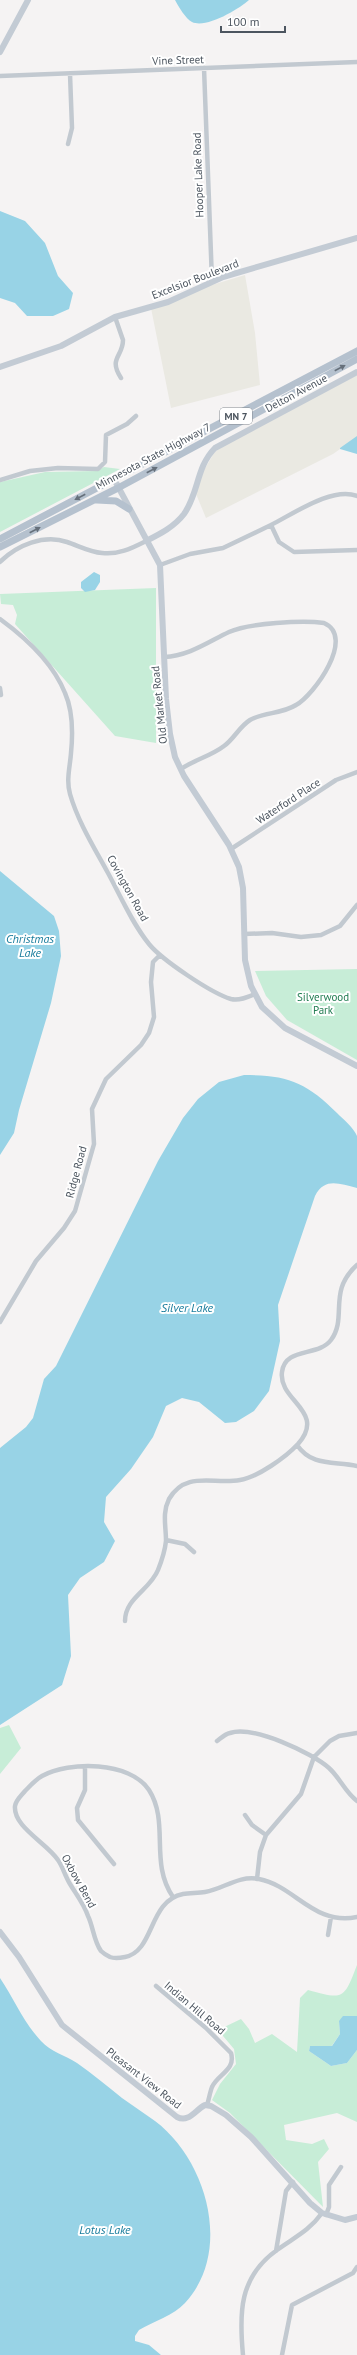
<svg xmlns="http://www.w3.org/2000/svg" width="357" height="2355" viewBox="0 0 357 2355" font-family="'PT Sans',sans-serif">
<style>
.commercial{fill:#eae9e2}
.green{fill:#c7edd7}
.water{fill:#98d3e6}
.lines{fill:none;stroke-linecap:round;stroke-linejoin:round}
.street{stroke:#c2c9d0;stroke-width:4.5}
.secondary{stroke:#c3cbd4;stroke-width:6}
.primary{stroke:#b5c1ce;stroke-width:7}
.oneway{fill:#66707b}
.labels{text-anchor:middle;dominant-baseline:central;stroke-width:4;stroke-linejoin:round;paint-order:stroke}
.shield{fill:#fff;stroke:#82888f;stroke-width:1}
.shield-label{font-size:10px;font-weight:bold;fill:#4c555f}
.street-label{font-size:11px;fill:#4c555f;stroke:#fff}
.park-label{font-size:11px;fill:#217c51;stroke:#fff}
.water-label{font-size:12px;font-style:italic;fill:#1a7d9d;stroke:#fff}
</style>
<rect width="100%" height="100%" fill="#f5f3f3"/>
<path class="commercial" d="M 245,275 L 255,333 L 260,385 L 171,408 L 151,308 L 205,287 Z
M 357,375 L 357,437 L 333,454 L 206,518 L 196,494 L 200,477 L 214,453 L 222,446 Z"/>
<path class="green" d="M 104,467 L 120,469 L 0,532 L 0,482 L 45,472 L 96,471 Z
M 156,588 L 156,743 L 115,736 L 15,624 L 17,615 L 13,605 L 1,604 L 0,594 Z
M 357,969 L 357,1060 L 287,1020 L 266,996 L 255,971 Z
M 9,1725 L 21,1748 L 0,1774 L 0,1728 Z
M 357,1965 L 357,2016 L 339,2021 L 340,2034 L 331,2047 L 310,2046 L 309,2051 L 331,2066 L 347,2063 L 357,2050 L 357,2122 L 337,2113 L 284,2125 L 286,2140 L 312,2144 L 324,2139 L 329,2149 L 318,2162 L 323,2207 L 230,2113 L 212,2100 L 220,2084 L 236,2064 L 234,2049 L 218,2030 L 241,2019 L 249,2029 L 255,2043 L 272,2034 L 297,2052 L 300,1998 L 308,1990 C 344,2000 344,1999 357,1965 Z"/>
<path class="water" d="M 175,0 L 249,0 C 239,9 206,29 192,22 C 186,19 178,6 175,0 Z
M 0,211 L 25,221 L 45,243 L 58,276 L 73,293 L 69,309 L 53,316 L 27,316 L 15,303 L 0,298 Z
M 357,436 L 357,454 L 340,449 L 340,448 Z
M 94,572 L 100,575 L 100,582 L 95,590 L 85,592 L 81,588 L 81,582 Z
M 0,871 L 54,916 L 59,931 L 61,956 L 51,1003 L 19,1110 L 14,1133 L 0,1155 Z
M 244,1075 C 288,1075 306,1082 337,1113 C 343,1119 354,1128 357,1136 C 357,1144 357,1178 357,1188 C 339,1184 325,1177 315,1196 L 278,1305 L 280,1341 L 269,1391 L 254,1411 L 236,1422 L 225,1423 L 199,1402 L 182,1398 L 166,1406 L 153,1437 L 131,1469 L 106,1497 L 104,1522 L 115,1541 L 104,1562 L 80,1578 L 68,1595 L 71,1656 L 62,1685 L 0,1725 L 0,1448 L 26,1427 L 33,1418 L 44,1379 L 56,1366 L 158,1161 L 183,1118 L 198,1099 L 219,1082 Z
M 0,1978 C 14,1999 24,2023 41,2041 C 51,2052 65,2055 77,2063 C 93,2074 107,2086 122,2098 C 133,2106 144,2113 155,2121 C 207,2160 233,2251 185,2303 C 174,2315 153,2322 139,2330 L 135,2336 L 135,2341 L 149,2345 L 161,2355 L 0,2355 Z
M 343,2016 L 357,2016 L 357,2050 L 347,2063 L 331,2066 L 309,2051 L 310,2046 L 332,2046 L 340,2034 L 339,2021 Z"/>
<g class="lines">
<path class="street" d="M 204,68 L 212,281
M 0,76 L 357,62
M 68,144 L 72,128 L 70,74
M 115,317 L 123,340 C 123,357 108,358 121,378
M 0,480 L 30,471 L 58,468 L 98,469 L 105,462 L 106,435 L 127,424 L 136,416
M 357,496 C 333,486 293,514 271,525 L 279,542 L 294,552 L 357,550
M 0,562 C 17,545 44,534 67,542 C 79,546 90,552 102,553 C 119,555 132,548 146,541
M 160,565 L 190,554 L 223,548 L 271,525
M 0,619 C 26,638 53,663 65,693 C 73,711 73,733 71,753 C 70,767 66,780 70,794 C 78,822 95,849 108,873 C 121,897 132,923 149,944 C 162,960 211,993 231,999 C 239,1001 248,997 255,994
M 164,657 C 189,656 208,642 229,632 C 249,623 303,620 324,623 C 356,637 314,695 296,705 C 282,714 264,712 250,720 C 239,727 234,739 224,746 C 211,756 194,760 181,769
M 0,688 L 1,695
M 231,849 L 336,780 L 357,772
M 244,934 L 272,933 L 301,937 L 321,935 L 340,926 L 357,905
M 0,1322 L 36,1261 L 64,1228 L 75,1211 L 94,1144 L 92,1109 L 106,1079 L 141,1045 L 149,1033 L 154,1017 L 151,982 L 153,962 L 160,955
M 297,1445 C 312,1467 334,1461 357,1466
M 166,1540 L 185,1544 L 194,1552
M 125,1621 C 125,1598 150,1590 158,1570 C 162,1560 165,1550 166,1541 C 166,1526 162,1513 169,1499 C 186,1470 214,1485 240,1480 C 258,1477 286,1457 298,1444 C 327,1411 278,1401 282,1372 C 285,1347 318,1357 331,1340 C 348,1317 327,1292 357,1265
M 217,1741 C 221,1738 225,1734 230,1733 C 253,1725 312,1753 329,1768 C 340,1778 345,1792 357,1801
M 85,1767 L 85,1790 L 77,1808 L 78,1820 L 114,1864
M 245,1815 L 252,1825 L 266,1835
M 257,1879 L 260,1852 L 266,1835 L 301,1794 L 314,1757 L 330,1741 L 339,1736 L 357,1733
M 173,1897 C 149,1862 170,1823 149,1790 C 130,1761 69,1761 42,1776 C 35,1780 30,1786 25,1791 C 21,1796 16,1800 15,1806 C 13,1827 47,1843 58,1860 C 63,1867 65,1876 70,1884 C 76,1894 84,1904 88,1916 C 93,1926 94,1942 101,1951 C 103,1953 108,1956 110,1957 C 115,1959 120,1958 125,1957 C 155,1951 148,1901 183,1894 C 190,1893 198,1893 205,1892 C 224,1889 238,1875 259,1879 C 295,1886 314,1926 357,1917
M 328,1935 L 331,1917
M 156,1986 L 206,2028 L 231,2053 C 236,2070 218,2074 212,2087 C 210,2092 209,2099 207,2105
M 326,2215 L 329,2207 L 329,2185 L 341,2167
M 276,2251 L 286,2191 L 293,2182
M 243,2355 C 239,2313 239,2277 277,2250 C 295,2237 309,2231 322,2213
M 282,2355 L 292,2305 L 353,2273 L 357,2267"/>
<path class="secondary" d="M 0,52 L 28,0
M 0,367 L 61,346 L 115,317 L 168,302 L 223,277 L 357,238
M 114,479 L 160,565 L 166,699 L 170,734 L 175,757 L 184,776 L 229,845 L 239,867 L 243,888 L 245,960 L 251,986 L 262,1007 L 285,1028 L 357,1066
M 146,541 C 160,534 174,527 184,514 C 199,493 196,467 215,448 L 357,372
M 0,1932 L 19,1957 L 62,2025 L 177,2117 C 189,2123 195,2110 205,2105 L 211,2106 L 226,2115 L 251,2137 L 310,2203 L 322,2213 L 345,2220 L 357,2217"/>
<path class="primary" d="M 97,500 L 116,501 L 129,509
M 0,539 L 357,351
M 0,547 L 118,488 L 357,359"/>
</g>
<defs><path id="oneway-solid" d="M-6-.8H1V-3.2L6.5 0L1 3.2V.8H-6Z"/></defs>
<g class="oneway">
<use href="#oneway-solid" transform="translate(340 368) rotate(-28)"/>
<use href="#oneway-solid" transform="translate(152 470) rotate(-28)"/>
<use href="#oneway-solid" transform="translate(80 497) rotate(152)"/>
<use href="#oneway-solid" transform="translate(35 530) rotate(-27)"/>
</g>
<g class="labels">
<rect class="shield" x="220" y="408" width="32" height="16" rx="3"/>
<g class="shield-label">
<text x="236" y="416">MN 7</text>
</g>
<g class="street-label">
<text transform="translate(178 60) rotate(-2)">Vine Street</text>
<text transform="translate(198 175) rotate(-92)">Hooper Lake Road</text>
<text transform="translate(195 279) rotate(-21)">Excelsior Boulevard</text>
<text transform="translate(296 393) rotate(-28)">Delton Avenue</text>
<text transform="translate(153 456) rotate(-28)">Minnesota State Highway 7</text>
<text transform="translate(159 705) rotate(-96)">Old Market Road</text>
<text transform="translate(288 801) rotate(-33)">Waterford Place</text>
<text transform="translate(128 888) rotate(61)">Covington Road</text>
<text transform="translate(76 1172) rotate(-75)">Ridge Road</text>
<text transform="translate(79 1881) rotate(61)">Oxbow Bend</text>
<text transform="translate(195 2008) rotate(40)">Indian Hill Road</text>
<text transform="translate(144 2078) rotate(38)">Pleasant View Road</text>
</g>
<g class="park-label">
<text x="323" y="997">Silverwood<tspan x="323" dy="13">Park</tspan></text>
</g>
<g class="water-label">
<text x="30" y="938">Christmas<tspan x="30" dy="14">Lake</tspan></text>
<text x="187" y="1307">Silver Lake</text>
<text x="105" y="2229">Lotus Lake</text>
</g>
</g>
<path d="M221 26v6h64v-6" fill="none" stroke="#4c555f" stroke-width="2"/>
<text x="227" y="26" font-size="12" fill="#4c555f" stroke="#ffffff" stroke-width="3" paint-order="stroke">100 m</text>
</svg>
